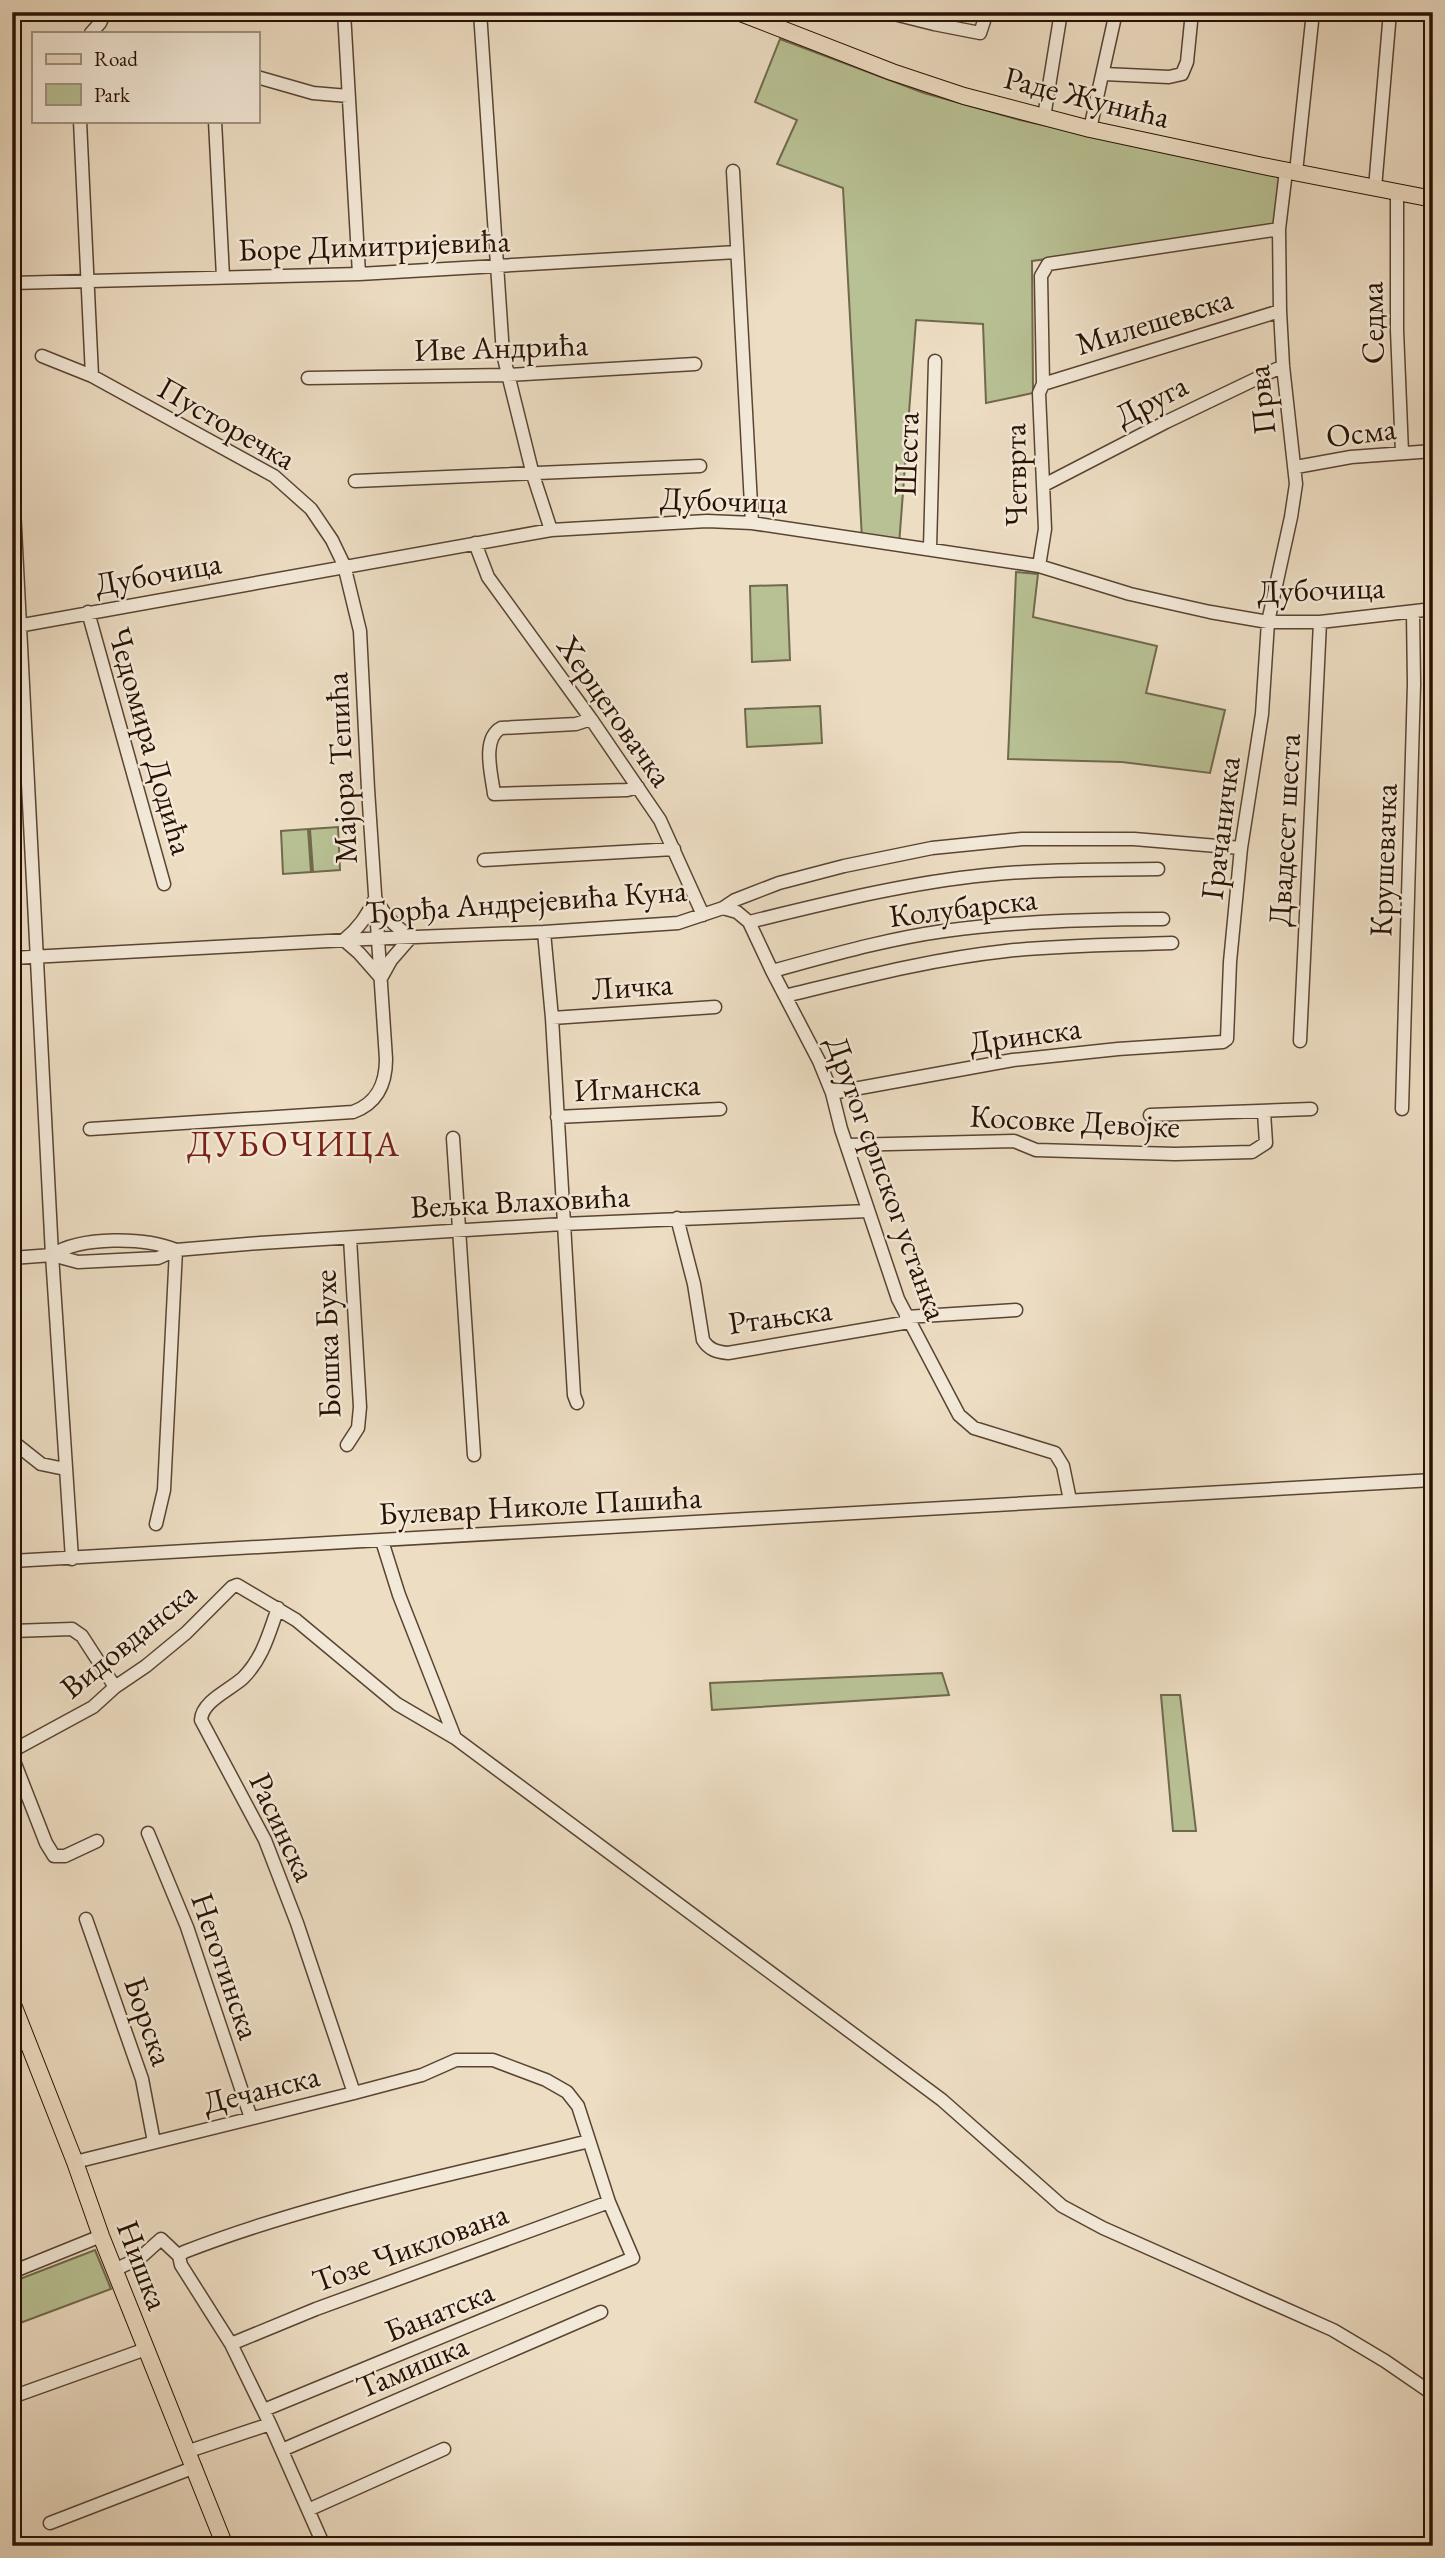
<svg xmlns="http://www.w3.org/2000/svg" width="1445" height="2558" viewBox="0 0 1445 2558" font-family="'EB Garamond',serif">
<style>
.green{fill:#b8c194;stroke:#70694c;stroke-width:2}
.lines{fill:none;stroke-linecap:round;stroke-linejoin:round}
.minor-casing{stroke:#594433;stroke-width:15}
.major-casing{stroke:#281103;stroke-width:18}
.minor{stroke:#f3e9d8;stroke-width:12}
.major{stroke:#edddc3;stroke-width:16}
.labels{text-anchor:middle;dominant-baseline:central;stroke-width:5;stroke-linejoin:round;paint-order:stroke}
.street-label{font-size:32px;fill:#281103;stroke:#f3e9d8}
.quarter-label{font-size:35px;letter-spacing:2px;fill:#7a1f14;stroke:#f3e9d8}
</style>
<rect width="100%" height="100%" fill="#edddc3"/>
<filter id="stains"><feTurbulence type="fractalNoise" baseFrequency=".00286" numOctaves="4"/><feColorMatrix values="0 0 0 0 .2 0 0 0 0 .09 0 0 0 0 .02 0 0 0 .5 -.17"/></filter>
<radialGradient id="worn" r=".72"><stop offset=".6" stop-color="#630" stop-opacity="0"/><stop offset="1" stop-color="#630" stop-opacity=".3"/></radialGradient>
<path class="green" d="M 780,39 L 924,93 L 1020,120 L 1279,177 L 1279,229 L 1032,261 L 1033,393 L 986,403 L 983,324 L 916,320 L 899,545 L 862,539 L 843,188 L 777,164 L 797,120 L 755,102 Z
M 1016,572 L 1038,574 L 1033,617 L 1157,646 L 1146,693 L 1225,710 L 1210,773 L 1122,762 L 1008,759 Z
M 787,585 L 790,660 L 752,662 L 750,586 Z
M 820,706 L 822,743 L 747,747 L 745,709 Z
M 338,827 L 340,870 L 313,872 L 310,829 Z
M 308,829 L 311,872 L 283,874 L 281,831 Z
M 942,1673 L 949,1695 L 712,1710 L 710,1683 Z
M 1161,1695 L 1180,1695 L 1196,1831 L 1173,1831 Z
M 95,2250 L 111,2289 L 12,2326 L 12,2282 Z"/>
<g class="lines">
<defs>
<path id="minor" d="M 344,12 L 359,274
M 480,12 L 503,354 L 533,475 L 551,530
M 886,12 L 934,24 L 938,12
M 934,24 L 980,33 L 987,12
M 91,33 L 100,23 L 105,12
M 1104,74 L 1169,77 L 1182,74 L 1187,62 L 1192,12
M 257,77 L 313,93 L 348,96
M 1044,117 L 1061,12
M 80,121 L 92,376 L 274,476 L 311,509 L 332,540 L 344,565 L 360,631 L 368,789 L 386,1059 C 386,1083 378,1103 353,1112 L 90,1129
M 215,121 L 223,277
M 1090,129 L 1116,12
M 733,171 L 752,523
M 1296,172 L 1313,12
M 1375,188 L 1390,12
M 1397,193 L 1397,330 L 1402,453
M 12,283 L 359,274 L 737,252
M 42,356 L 92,376
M 308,378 L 507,375 L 695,364
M 1043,384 L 1280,311
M 1296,467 L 1351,457 L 1433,451
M 12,469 L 52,1255 L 72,1559
M 355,481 L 700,466
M 1044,485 L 1166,422 L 1283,366
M 475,543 L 488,577 L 591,719 L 660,820 L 703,915
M 930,548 L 935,361
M 1039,566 L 1045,529 L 1039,393 L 1043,384 L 1041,276 L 1048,264 L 1279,229
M 88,612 L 164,884
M 12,627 L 551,530 L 707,521 L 752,523 L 1039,566 L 1130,594 L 1210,612 L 1268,622 L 1320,622 L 1433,609
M 591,719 L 576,724 L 501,728 C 481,739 492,776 494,794 L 627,790 L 638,787
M 484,860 L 674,849
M 375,898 C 385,916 394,926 411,937 L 391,960 L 381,978 L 359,953 L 344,940 C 359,928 368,916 375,898 Z
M 723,908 L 737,912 L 749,922 L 772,971 L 819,1061 L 832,1093 L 841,1129 L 898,1299 L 959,1415 L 974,1428 L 1055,1453 L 1063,1466 L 1070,1500
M 749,922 C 827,903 906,883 986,875 C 1043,869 1101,870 1158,869
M 544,932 L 552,1018 L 574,1395 L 577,1403
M 12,958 L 365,939 L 544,932 L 678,923 L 723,908 L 735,900 L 779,883 L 844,866 L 932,848 L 1022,839 L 1134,839 L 1241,848
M 772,971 C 828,956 886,939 944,931 C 1017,921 1090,919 1163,919
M 785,996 C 859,978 931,959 1006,951 C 1061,945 1117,945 1172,943
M 552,1018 L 715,1007
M 1300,1041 L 1320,622
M 832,1093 L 1013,1060 L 1118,1049 L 1223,1042 L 1227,1039 L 1230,962 L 1241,848 L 1262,714 L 1268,622 L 1291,517 L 1296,484 L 1283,366 L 1280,311 L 1279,229 L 1286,171
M 1402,1109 L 1414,684 L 1413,612
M 1150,1115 L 1311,1109
M 557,1117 L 720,1109
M 453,1138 L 474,1455
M 847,1145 L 1014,1141 L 1036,1150 L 1175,1154 L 1252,1152 L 1266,1143 L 1264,1112
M 677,1218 L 694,1284 L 703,1340 C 709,1350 717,1352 728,1353 L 909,1322
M 52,1255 C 81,1236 145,1237 176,1250
M 12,1258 L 52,1255 L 78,1262 L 158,1258 L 176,1250 L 260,1243 L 563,1224 L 868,1211
M 906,1317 L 1016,1310
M 12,1441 L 41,1464 L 65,1469
M 347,1445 L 358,1428 L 360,1407 L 350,1238
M 156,1524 L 164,1490 L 176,1250
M 12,1561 L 1433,1480
M 278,1608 C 269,1633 263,1658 243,1678 C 230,1690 202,1701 201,1720 L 265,1840 L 297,1923 L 354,2093
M 12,1631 L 72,1629 L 82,1636 L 115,1687
M 455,1738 L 942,2100 L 1062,2206 L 1103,2228 L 1333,2330 L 1385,2361 L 1433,2394
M 12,1751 L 93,1707 L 115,1687 L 146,1666 L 186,1633 L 232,1587 L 237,1585 L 296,1620 L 397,1704 L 455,1738 L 399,1595 L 382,1541
M 12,1756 L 46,1843 L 54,1856 L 65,1856 L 97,1841
M 148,1833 L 187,1927 L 251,2118
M 86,1919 L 142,2079 L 154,2142
M 75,2162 L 354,2093 L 422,2075 L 456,2060 L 493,2060 L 546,2080 L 567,2092 L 578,2106 L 609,2202 L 633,2258 L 264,2410
M 114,2270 L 140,2258 L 161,2239 L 179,2256
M 12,2272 L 101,2236
M 231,2344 L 316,2309 L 609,2202
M 12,2397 L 146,2349
M 270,2424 L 324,2546
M 282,2450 L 601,2312
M 189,2451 L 270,2424 L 231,2344 L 181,2265 L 179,2256 L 184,2252 C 315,2201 453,2175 589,2141
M 308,2510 L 444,2449
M 50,2523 L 195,2467"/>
<path id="major" d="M 738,12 L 892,72 L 964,96 L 1090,129 L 1263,166 L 1433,199
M 12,2002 L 75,2162 L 101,2236 L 225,2546"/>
</defs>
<use href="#minor" class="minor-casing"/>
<use href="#major" class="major-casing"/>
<use href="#minor" class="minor"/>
<use href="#major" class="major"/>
</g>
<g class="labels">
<g class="street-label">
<text transform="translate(1087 97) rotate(14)">Раде Жунића</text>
<text transform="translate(374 245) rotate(-2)">Боре Димитријевића</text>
<text transform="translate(1154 321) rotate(-17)">Милешевска</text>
<text transform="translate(1372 323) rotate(-91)">Седма</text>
<text transform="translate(501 347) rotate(-2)">Иве Андрића</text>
<text transform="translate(1151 400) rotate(-27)">Друга</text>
<text transform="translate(1261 400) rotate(-96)">Прва</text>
<text transform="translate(227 423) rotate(30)">Пусторечка</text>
<text transform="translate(1361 432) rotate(-7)">Осма</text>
<text transform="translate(906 454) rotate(-88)">Шеста</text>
<text transform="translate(1015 475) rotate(-91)">Четврта</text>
<text transform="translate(724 500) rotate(2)">Дубочица</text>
<text transform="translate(158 573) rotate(-10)">Дубочица</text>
<text transform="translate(1321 589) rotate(-2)">Дубочица</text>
<text transform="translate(615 711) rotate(55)">Херцеговачка</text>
<text transform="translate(151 741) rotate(74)">Чедомира Додића</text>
<text transform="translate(341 768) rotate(-93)">Мајора Тепића</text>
<text transform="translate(1220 828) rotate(-83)">Грачаничка</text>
<text transform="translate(1284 830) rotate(-87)">Двадесет шеста</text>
<text transform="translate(1383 860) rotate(-88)">Крушевачка</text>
<text transform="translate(526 901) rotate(-4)">Ђорђа Андрејевића Куна</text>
<text transform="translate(963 907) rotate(-7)">Колубарска</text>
<text transform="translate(632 986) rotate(-4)">Личка</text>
<text transform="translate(1025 1035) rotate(-8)">Дринска</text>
<text transform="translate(637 1087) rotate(-3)">Игманска</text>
<text transform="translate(1075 1121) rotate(3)">Косовке Девојке</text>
<text transform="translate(887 1178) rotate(70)">Другог српског устанка</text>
<text transform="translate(520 1201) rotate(-3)">Вељка Влаховића</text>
<text transform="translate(780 1316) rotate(-8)">Ртањска</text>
<text transform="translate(327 1344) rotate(-92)">Бошка Бухе</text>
<text transform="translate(540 1505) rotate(-3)">Булевар Николе Пашића</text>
<text transform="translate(128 1640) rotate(-39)">Видовданска</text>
<text transform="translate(283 1827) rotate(65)">Расинска</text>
<text transform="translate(226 1966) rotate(71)">Неготинска</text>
<text transform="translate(149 2021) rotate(71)">Борска</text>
<text transform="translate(261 2089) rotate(-14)">Дечанска</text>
<text transform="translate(410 2247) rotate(-20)">Тозе Чиклована</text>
<text transform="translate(143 2265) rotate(69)">Нишка</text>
<text transform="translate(439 2311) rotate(-22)">Банатска</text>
<text transform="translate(412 2366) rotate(-23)">Тамишка</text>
</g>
<g class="quarter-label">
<text x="294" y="1143">ДУБОЧИЦА</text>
</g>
</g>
<rect width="1445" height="2558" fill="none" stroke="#edddc3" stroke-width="42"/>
<rect x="14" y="14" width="1417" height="2530" fill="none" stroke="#281103" stroke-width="3.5"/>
<rect x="21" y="21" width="1403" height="2516" fill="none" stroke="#281103" stroke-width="2"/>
<rect x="32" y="32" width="228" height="91" fill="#f3e9d8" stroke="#a29383" stroke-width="2"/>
<rect x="46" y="54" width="35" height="10" fill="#edddc3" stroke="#a29383" stroke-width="2"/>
<text x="94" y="66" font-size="21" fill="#281103">Road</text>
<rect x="46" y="84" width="35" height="21" fill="#b8c194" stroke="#a29383" stroke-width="2"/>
<text x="94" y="102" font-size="21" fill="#281103">Park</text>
<rect width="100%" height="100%" filter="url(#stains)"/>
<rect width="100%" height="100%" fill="url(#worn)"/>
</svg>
